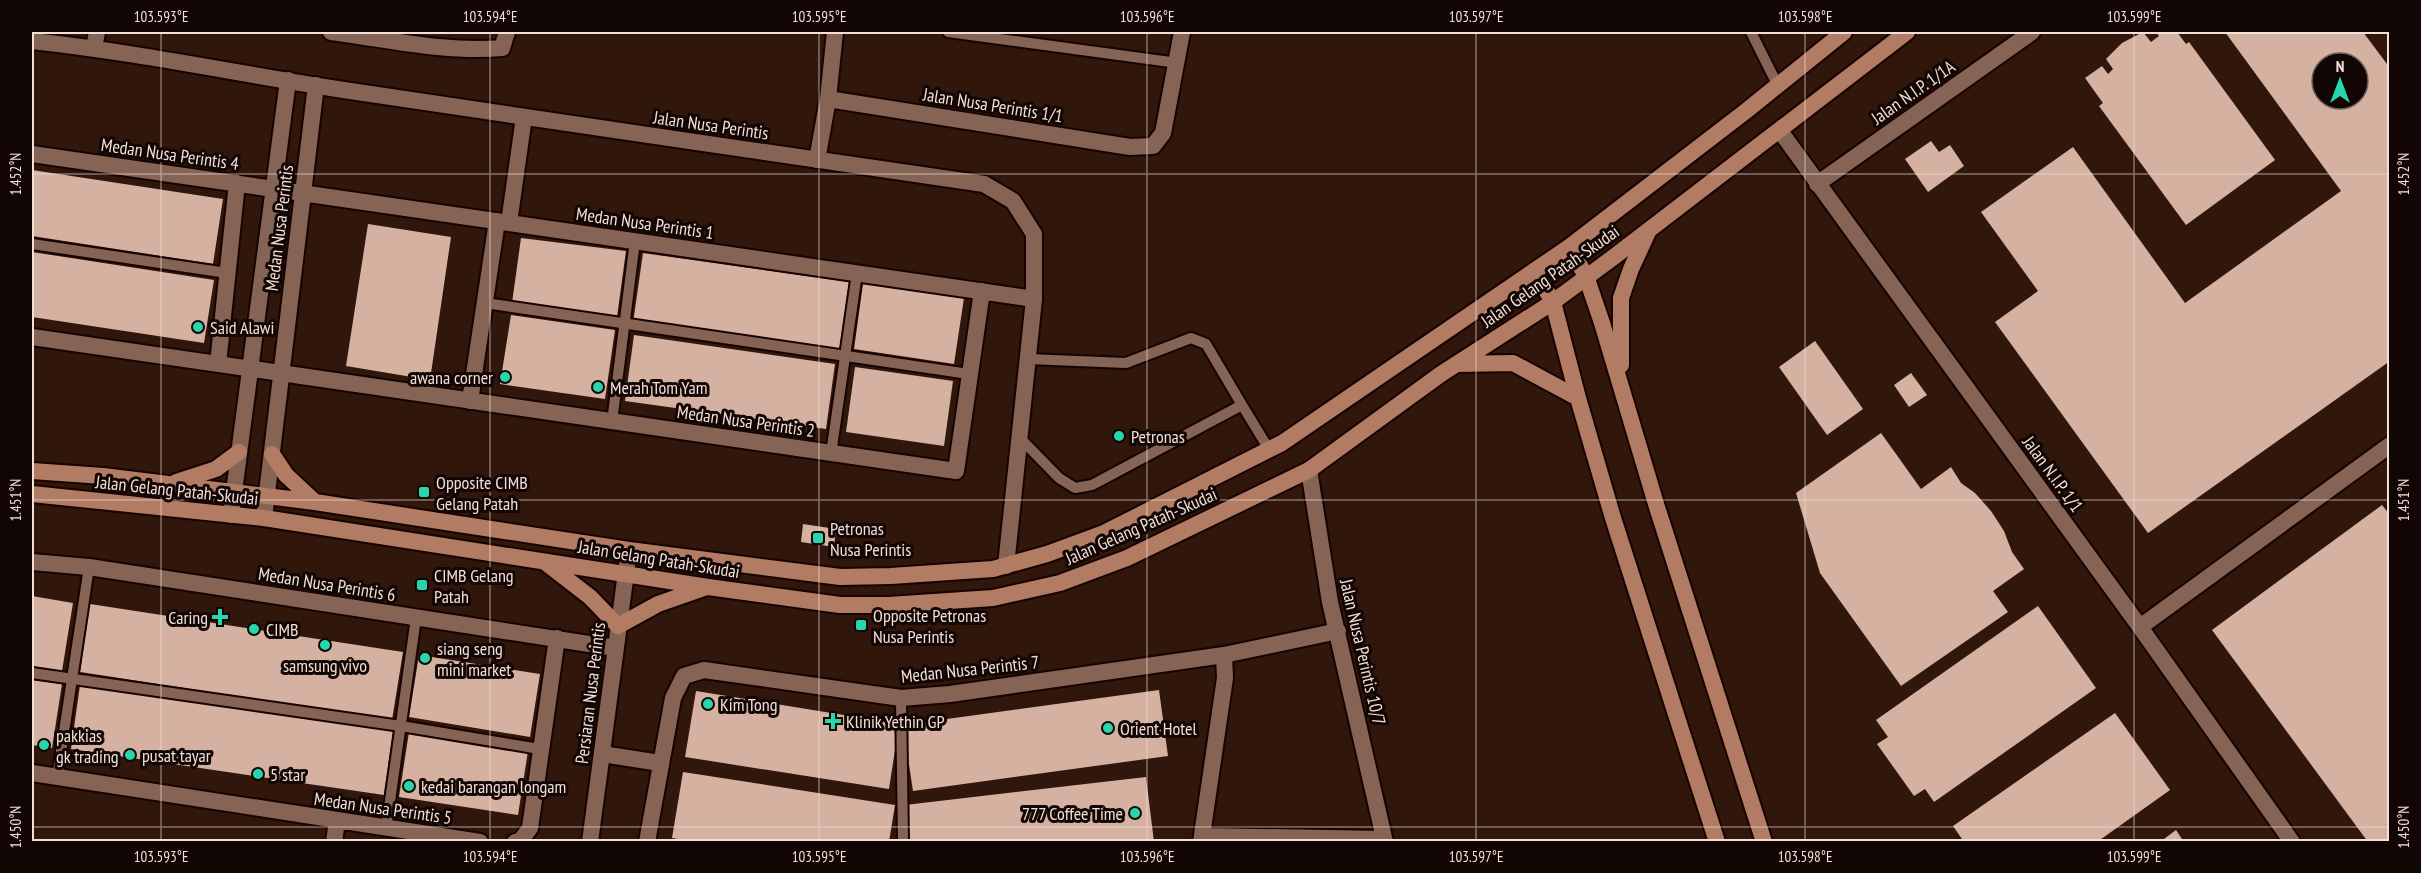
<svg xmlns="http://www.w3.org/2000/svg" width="2421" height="873" viewBox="0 0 2421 873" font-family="'PT Sans Narrow',sans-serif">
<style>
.building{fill:#d5b1a2;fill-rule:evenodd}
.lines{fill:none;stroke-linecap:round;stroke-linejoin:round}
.service-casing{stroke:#180300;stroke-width:14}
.minor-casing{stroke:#180300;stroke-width:20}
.tertiary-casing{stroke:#180300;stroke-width:20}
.primary-casing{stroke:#180300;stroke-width:20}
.service{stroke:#856456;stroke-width:10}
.minor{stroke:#856456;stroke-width:16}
.tertiary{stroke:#856456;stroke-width:16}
.primary{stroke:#b27b64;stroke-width:16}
.ticks{fill:none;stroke:#f2dfd7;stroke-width:1.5;stroke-opacity:0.45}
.poi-dot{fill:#29d5ad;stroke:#110603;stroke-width:2}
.labels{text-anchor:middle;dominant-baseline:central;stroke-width:6;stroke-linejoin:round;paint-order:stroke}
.street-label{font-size:18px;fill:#f2dfd7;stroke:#110603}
.poi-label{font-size:18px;fill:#f2dfd7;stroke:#110603;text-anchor:start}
.neatline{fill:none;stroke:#f2dfd7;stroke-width:2}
.ticks-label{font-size:15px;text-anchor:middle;fill:#f2dfd7}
</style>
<rect width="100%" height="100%" fill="#31170b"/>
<path class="building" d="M 2143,32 L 2151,42 L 2159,36 L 2156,32 L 2177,32 L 2186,44 L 2189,42 L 2275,160 L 2186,225 L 2099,106 L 2103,103 L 2085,78 L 2102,66 L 2108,74 L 2113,69 L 2106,59 L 2122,43 Z
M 2225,32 L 2363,32 L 2390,68 L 2390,361 L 2148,533 L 1995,322 L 2038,291 L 1981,212 L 2073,147 L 2185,303 L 2341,191 ZM 2322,63 L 2358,63 L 2358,99 L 2322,99 Z
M 1931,141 L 1939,152 L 1950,145 L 1964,166 L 1928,192 L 1905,159 Z
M 32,170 L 223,199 L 213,264 L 32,236 Z
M 368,224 L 451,237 L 430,380 L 346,366 Z
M 521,238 L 626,251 L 617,317 L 512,303 Z
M 32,252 L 214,280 L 204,343 L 32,317 Z
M 643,253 L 849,282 L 839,351 L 633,323 Z
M 863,284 L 964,298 L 954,364 L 854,349 Z
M 511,315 L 615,330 L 605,399 L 500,384 Z
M 634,335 L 835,364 L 826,429 L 625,401 Z
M 1815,341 L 1863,409 L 1827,435 L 1779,367 Z
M 855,367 L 953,381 L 944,446 L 846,432 Z
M 1911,373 L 1927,395 L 1909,407 L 1894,385 Z
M 1881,433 L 1921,489 L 1951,467 L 1961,483 L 1975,493 L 1991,511 L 2004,531 L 2012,552 L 2024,569 L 1993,591 L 2008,612 L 1901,686 L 1820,573 L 1796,493 Z
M 2382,505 L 2390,515 L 2390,842 L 2368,842 L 2212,630 Z
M 803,524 L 836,529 L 834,547 L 801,542 Z
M 32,596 L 73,603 L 62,671 L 32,666 Z
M 90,604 L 403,652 L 392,720 L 80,672 Z
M 2038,606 L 2096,688 L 1934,802 L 1925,789 L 1914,796 L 1877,744 L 1888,737 L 1876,720 Z
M 419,655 L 540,674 L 530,737 L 409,717 Z
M 32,680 L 62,684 L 52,748 L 32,745 Z
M 80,685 L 393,731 L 384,795 L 71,749 Z
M 1159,690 L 1168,756 L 913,791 L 903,725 Z
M 696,691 L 899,724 L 889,789 L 685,757 Z
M 2115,713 L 2170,790 L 2097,842 L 1964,842 L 1953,826 Z
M 409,732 L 528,751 L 518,815 L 399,797 Z
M 683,772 L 895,805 L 889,842 L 695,842 L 672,838 Z
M 1146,777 L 1154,842 L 910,842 L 905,805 Z
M 2176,830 L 2184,842 L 2160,842 Z"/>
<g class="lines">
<defs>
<path id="service" d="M 948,32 L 1178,63
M 1751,32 L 1778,86
M 32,244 L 227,273
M 485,303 L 969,374
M 1242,405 L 1270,451
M 612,422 L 635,241
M 1020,438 L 1059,478 L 1075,488 L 1092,485 L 1242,405 L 1206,344 L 1191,338 L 1126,363 L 1028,359
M 831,454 L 857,273
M 32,673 L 401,726 L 540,749
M 901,698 L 903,842
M 57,778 L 89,567
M 386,829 L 416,618"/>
<path id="minor" d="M 331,32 C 386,39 446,53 502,48 L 507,32
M 94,48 L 97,32
M 828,99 L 1130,147 L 1153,146 L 1163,133 L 1182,32
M 1780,131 L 2140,627 L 2292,842
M 32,154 L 1034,299
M 817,160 L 828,99 L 835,32
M 1817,184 L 2032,32
M 509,223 L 524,117
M 32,337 L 956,471 L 982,291
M 218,364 L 237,183
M 470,401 L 497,221
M 1309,470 L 1330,602 L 1385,842
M 231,515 L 288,80
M 264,518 L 316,85
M 32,562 L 89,567 L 615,648
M 2140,627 L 2390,445
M 602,754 L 660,763
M 32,773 L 480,842
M 1202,836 L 1384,839
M 334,842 L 337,821
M 515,842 L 521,840 L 530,828 L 557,638
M 590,842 L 629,550
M 647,842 L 673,698 L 684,676 L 704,670 L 901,698 L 950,694 L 1224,655 L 1338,631
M 1201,842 L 1225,678 L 1224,655"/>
<path id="tertiary" d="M 32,41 C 134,52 235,73 337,89 C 553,121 768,153 984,184 L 1013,201 L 1034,234 L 1034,299 L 1006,566"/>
<path id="primary" d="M 1569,247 L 1586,276 L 1602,323 L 1656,504 L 1764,842
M 1535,272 L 1553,302 L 1578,398 L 1613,518 L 1717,842
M 1456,364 L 1513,363 L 1578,398
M 1621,365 L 1621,298 L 1631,269 L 1648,232
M 272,454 L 286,475 L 315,502
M 32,471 L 103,476 L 315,502 L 629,550 L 840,577 L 891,576 L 993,569 L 1047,554 L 1104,533 L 1282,443 L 1569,247 L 1746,111 L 1844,32
M 176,482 L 216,469 L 239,452
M 32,494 L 264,518 L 708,587 L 840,605 L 889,605 L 993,598 L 1060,583 L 1127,558 L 1309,470 L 1441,374 L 1553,302 L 1615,256 L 1907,32
M 546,563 L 590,597 L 618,626 L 658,604 L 704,588"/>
</defs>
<use href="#service" class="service-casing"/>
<use href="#minor" class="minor-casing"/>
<use href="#tertiary" class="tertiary-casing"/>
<use href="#primary" class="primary-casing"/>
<use href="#service" class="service"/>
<use href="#minor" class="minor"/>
<use href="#tertiary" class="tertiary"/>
<use href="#primary" class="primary"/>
</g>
<path class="ticks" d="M 161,32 L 161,842M 490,32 L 490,842M 819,32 L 819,842M 1147,32 L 1147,842M 1476,32 L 1476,842M 1805,32 L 1805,842M 2134,32 L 2134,842M 32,174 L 2390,174M 32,500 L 2390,500M 32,827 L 2390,827"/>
<g class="poi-dot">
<circle cx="198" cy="327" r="6"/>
<circle cx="505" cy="377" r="6"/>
<circle cx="598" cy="387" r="6"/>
<circle cx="1119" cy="436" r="6"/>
<rect x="418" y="486" width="12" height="12" rx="3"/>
<rect x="812" y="532" width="12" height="12" rx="3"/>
<rect x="416" y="579" width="12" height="12" rx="3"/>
<path d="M217 608h6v6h6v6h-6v6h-6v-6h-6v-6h6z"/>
<rect x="855" y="619" width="12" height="12" rx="3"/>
<circle cx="254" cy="629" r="6"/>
<circle cx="325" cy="645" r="6"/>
<circle cx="425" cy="658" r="6"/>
<circle cx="708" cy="704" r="6"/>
<path d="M830 712h6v6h6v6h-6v6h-6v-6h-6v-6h6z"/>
<circle cx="1108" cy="728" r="6"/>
<circle cx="44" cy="745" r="6"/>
<circle cx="130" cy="755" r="6"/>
<circle cx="258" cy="774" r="6"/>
<circle cx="409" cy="786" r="6"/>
<circle cx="1135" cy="813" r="6"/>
</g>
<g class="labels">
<g class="street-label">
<text transform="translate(1913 92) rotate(-35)">Jalan N.I.P. 1/1A</text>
<text transform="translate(993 105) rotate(9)">Jalan Nusa Perintis 1/1</text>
<text transform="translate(711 125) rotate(8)">Jalan Nusa Perintis</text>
<text transform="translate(170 154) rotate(8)">Medan Nusa Perintis 4</text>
<text transform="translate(645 223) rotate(8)">Medan Nusa Perintis 1</text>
<text transform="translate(279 228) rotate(-83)">Medan Nusa Perintis</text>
<text transform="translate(1550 276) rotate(-35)">Jalan Gelang Patah-Skudai</text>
<text transform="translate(746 421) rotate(8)">Medan Nusa Perintis 2</text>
<text transform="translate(2053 474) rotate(54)">Jalan N.I.P. 1/1</text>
<text transform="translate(177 490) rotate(6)">Jalan Gelang Patah-Skudai</text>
<text transform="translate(1141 526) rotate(-24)">Jalan Gelang Patah-Skudai</text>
<text transform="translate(659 559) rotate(9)">Jalan Gelang Patah-Skudai</text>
<text transform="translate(327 584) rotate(9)">Medan Nusa Perintis 6</text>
<text transform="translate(1363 652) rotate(77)">Jalan Nusa Perintis 10/7</text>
<text transform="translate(970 669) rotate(-6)">Medan Nusa Perintis 7</text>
<text transform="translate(590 693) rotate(-83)">Persiaran Nusa Perintis</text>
<text transform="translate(383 808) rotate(8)">Medan Nusa Perintis 5</text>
</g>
<g class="poi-label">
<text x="210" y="327">Said Alawi</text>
<text x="493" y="377" text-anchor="end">awana corner</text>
<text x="610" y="387">Merah Tom Yam</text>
<text x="1131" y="436">Petronas</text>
<text x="436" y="482">Opposite CIMB<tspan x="436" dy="21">Gelang Patah</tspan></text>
<text x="830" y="528">Petronas<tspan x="830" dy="21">Nusa Perintis</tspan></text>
<text x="434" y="575">CIMB Gelang<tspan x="434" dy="21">Patah</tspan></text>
<text x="873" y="615">Opposite Petronas<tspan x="873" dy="21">Nusa Perintis</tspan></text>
<text x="208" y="617" text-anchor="end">Caring</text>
<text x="266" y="629">CIMB</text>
<text x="437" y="648">siang seng<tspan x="437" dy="21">mini market</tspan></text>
<text x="325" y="665" text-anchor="middle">samsung vivo</text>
<text x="720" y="704">Kim Tong</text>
<text x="846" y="721">Klinik Yethin GP</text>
<text x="1120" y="728">Orient Hotel</text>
<text x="56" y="735">pakkias<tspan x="56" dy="21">gk trading</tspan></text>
<text x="142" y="755">pusat tayar</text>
<text x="270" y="774">5 star</text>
<text x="421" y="786">kedai barangan longam</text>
<text x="1123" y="813" text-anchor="end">777 Coffee Time</text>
</g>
</g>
<rect width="2421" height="873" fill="none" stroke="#110603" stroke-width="66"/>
<g transform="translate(2340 81)"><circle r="28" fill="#110603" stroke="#6b5d58" stroke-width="1.5"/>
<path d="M0-4.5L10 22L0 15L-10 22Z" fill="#29d5ad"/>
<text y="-9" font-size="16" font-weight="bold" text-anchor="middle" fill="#f2dfd7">N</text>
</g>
<rect x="33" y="33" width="2355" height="807" class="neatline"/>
<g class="ticks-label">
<text x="161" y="22">103.593°E</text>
<text x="490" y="22">103.594°E</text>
<text x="819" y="22">103.595°E</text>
<text x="1147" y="22">103.596°E</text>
<text x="1476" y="22">103.597°E</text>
<text x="1805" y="22">103.598°E</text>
<text x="2134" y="22">103.599°E</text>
<text transform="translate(16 174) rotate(-90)" y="5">1.452°N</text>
<text transform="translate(2404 174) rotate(-90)" y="5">1.452°N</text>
<text transform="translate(16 500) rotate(-90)" y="5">1.451°N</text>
<text transform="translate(2404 500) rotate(-90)" y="5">1.451°N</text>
<text transform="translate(16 827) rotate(-90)" y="5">1.450°N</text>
<text transform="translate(2404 827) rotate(-90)" y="5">1.450°N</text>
<text x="161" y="862">103.593°E</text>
<text x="490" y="862">103.594°E</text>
<text x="819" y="862">103.595°E</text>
<text x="1147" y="862">103.596°E</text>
<text x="1476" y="862">103.597°E</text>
<text x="1805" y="862">103.598°E</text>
<text x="2134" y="862">103.599°E</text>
</g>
</svg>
